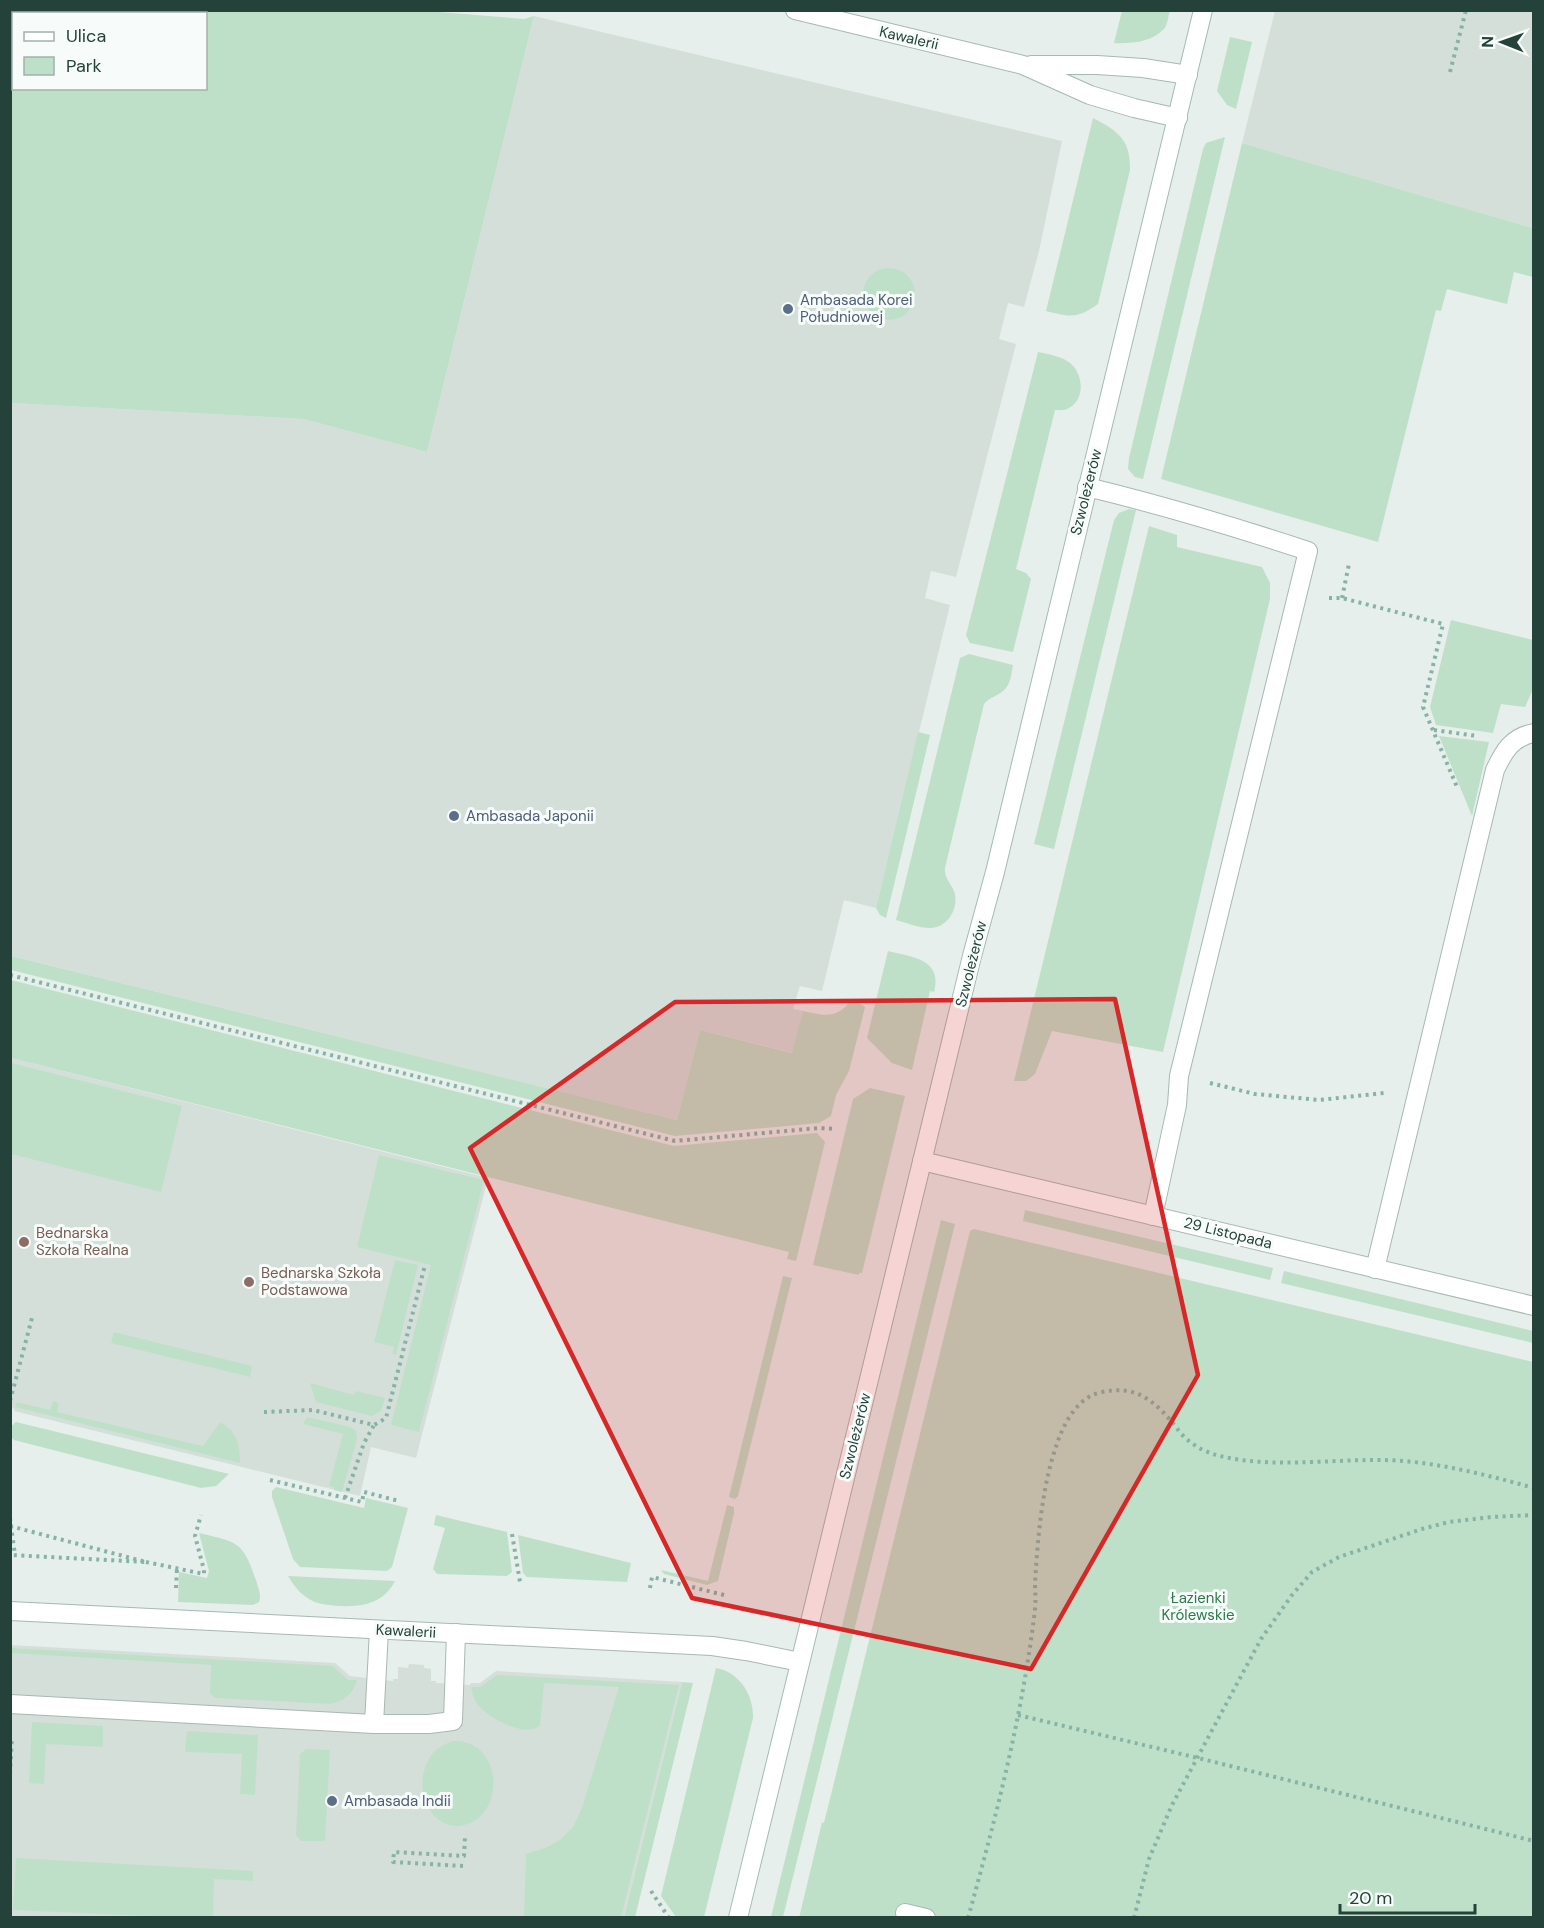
<svg xmlns="http://www.w3.org/2000/svg" width="1544" height="1928" viewBox="0 0 1544 1928" font-family="'DM Sans',sans-serif">
<style>
.built{fill:#d4dfda}
.green{fill:#bfe0c8;fill-rule:evenodd}
.lines{fill:none;stroke-linecap:round;stroke-linejoin:round}
.lane-casing{stroke:#a8b8b2;stroke-width:20}
.street-casing{stroke:#a8b8b2;stroke-width:20}
.secondary-casing{stroke:#a4bbb3;stroke-width:20}
.path{stroke:#86b3a5;stroke-width:4;stroke-dasharray:3 4.5;stroke-linecap:butt}
.lane{stroke:#fff;stroke-width:18}
.street{stroke:#fff;stroke-width:18}
.secondary{stroke:#fff;stroke-width:18}
.marked{fill:#d62828;fill-opacity:0.2;stroke:#d62828;stroke-width:4.5;stroke-linejoin:round}
.service-dot{fill:#5c6f8a;stroke:#f7fbf9;stroke-width:2}
.education-dot{fill:#8d6e63;stroke:#f7fbf9;stroke-width:2}
.labels{text-anchor:middle;dominant-baseline:central;stroke-width:6;stroke-linejoin:round;paint-order:stroke}
.street-label{font-size:15px;fill:#24423a;stroke:#f7fbf9}
.service-label{font-size:15px;fill:#4e5e75;stroke:#f7fbf9;text-anchor:start}
.education-label{font-size:15px;fill:#785e54;stroke:#f7fbf9;text-anchor:start}
.park-label{font-size:15px;fill:#2d7a4b;stroke:#f7fbf9}
</style>
<rect width="100%" height="100%" fill="#e6efeb"/>
<path class="built" d="M 1275,11 L 1533,11 L 1533,228 L 1242,143 Z
M 534,16 L 1062,141 L 1039,251 L 1024,307 L 1008,303 L 999,339 L 1016,344 L 956,577 L 931,571 L 925,598 L 950,605 L 876,908 L 844,900 L 822,991 L 800,986 L 793,1009 L 803,1011 L 793,1053 L 700,1030 L 677,1120 L 11,956 L 11,403 L 303,419 L 427,452 Z
M 11,1058 L 488,1178 L 416,1458 L 371,1447 L 360,1496 L 14,1411 L 15,1409 L 11,1408 Z
M 10,1645 L 335,1663 L 350,1676 L 393,1681 L 393,1679 L 398,1679 L 398,1667 L 408,1668 L 409,1664 L 424,1665 L 424,1668 L 431,1669 L 431,1681 L 436,1681 L 436,1683 L 470,1685 L 471,1683 L 480,1683 L 496,1671 L 682,1682 L 624,1917 L 11,1917 Z"/>
<path class="green" d="M 427,11 L 524,19 L 534,16 L 427,452 L 303,419 L 11,403 L 11,11 ZM 14,14 L 206,14 L 206,88 L 14,88 Z
M 1122,11 L 1122,10 L 1170,11 C 1168,16 1168,24 1164,29 C 1152,42 1131,44 1114,43 Z
M 1230,37 L 1252,42 L 1236,109 L 1227,105 L 1217,91 Z
M 1093,118 C 1118,131 1131,140 1130,170 L 1098,304 C 1077,319 1070,317 1046,311 Z
M 1225,137 L 1143,479 L 1135,477 L 1128,469 L 1129,458 L 1203,149 L 1206,143 Z
M 1242,143 L 1533,228 L 1533,277 L 1514,272 L 1507,304 L 1447,289 L 1441,311 L 1436,310 L 1378,542 L 1161,479 Z
M863 294a26 26 0 1 1 52 0a26 26 0 1 1-52 0Z
M 1038,352 C 1048,354 1061,356 1070,363 C 1083,373 1086,399 1069,408 C 1065,411 1060,410 1055,410 L 1016,569 L 1026,573 L 1031,579 L 1013,652 L 970,643 L 966,635 Z
M 1129,509 L 1136,510 L 1054,849 L 1034,844 L 1114,520 L 1119,513 Z
M 1149,526 L 1177,535 L 1177,547 L 1262,567 L 1270,583 L 1270,599 L 1163,1052 L 1052,1031 L 1035,1074 L 1026,1081 L 1014,1081 Z
M 1451,620 L 1533,640 L 1533,689 L 1525,707 L 1501,704 L 1493,733 L 1436,725 L 1430,707 Z
M 969,654 L 1013,665 C 1011,678 1010,689 997,695 C 992,698 988,699 984,704 L 945,868 C 944,879 952,884 955,894 C 958,910 947,929 929,928 C 919,928 907,923 896,920 L 960,658 Z
M 918,732 L 930,735 L 886,918 L 880,915 L 876,908 Z
M 1439,736 L 1489,742 L 1472,816 Z
M 888,951 C 912,957 943,959 934,992 L 930,991 L 912,1070 L 892,1063 L 867,1038 Z
M 11,956 L 677,1120 L 700,1030 L 792,1053 L 803,1011 C 825,1016 838,1019 852,999 L 865,1007 L 849,1071 L 836,1095 L 831,1116 L 819,1123 L 675,1136 L 11,970 Z
M 11,980 L 674,1146 L 817,1133 L 825,1142 L 796,1261 L 787,1259 L 789,1252 L 11,1058 Z
M 11,1063 L 182,1106 L 161,1192 L 11,1154 Z
M 870,1088 L 905,1096 L 862,1273 L 859,1273 L 859,1275 L 813,1265 L 853,1099 Z
M 379,1155 L 484,1180 L 419,1432 L 391,1425 L 431,1265 L 357,1247 Z
M 1025,1210 L 1273,1268 L 1270,1280 L 1023,1221 Z
M 941,1220 L 955,1224 L 783,1917 L 771,1917 Z
M 974,1229 L 1533,1362 L 1533,1917 L 799,1918 L 822,1822 L 824,1823 L 970,1231 Z
M 395,1260 L 418,1265 L 396,1355 L 392,1354 L 394,1347 L 374,1342 Z
M 1284,1271 L 1533,1331 L 1533,1343 L 1281,1283 Z
M 783,1276 L 792,1278 L 738,1496 L 735,1499 L 729,1497 Z
M 114,1332 L 252,1366 L 250,1377 L 111,1343 Z
M 310,1383 L 354,1395 L 356,1391 L 385,1398 L 381,1411 L 372,1416 L 316,1402 Z
M 56,1401 L 59,1405 L 57,1412 L 203,1446 L 220,1422 C 237,1431 240,1444 240,1463 L 15,1407 L 17,1402 L 50,1410 L 53,1402 Z
M 307,1417 L 351,1427 L 356,1431 L 357,1439 L 342,1492 L 334,1490 L 334,1487 L 329,1486 L 343,1434 L 303,1424 Z
M 16,1422 L 229,1474 L 216,1486 L 201,1488 L 14,1440 L 11,1437 C 10,1430 10,1426 16,1422 Z
M 276,1487 L 364,1508 L 366,1498 L 408,1508 L 392,1567 L 387,1571 L 300,1567 L 293,1559 L 272,1497 L 272,1491 Z
M 727,1505 L 734,1507 L 734,1513 L 718,1581 L 707,1585 L 664,1574 L 661,1570 L 708,1581 Z
M 436,1515 L 507,1532 L 512,1572 L 507,1576 L 437,1574 L 433,1569 L 445,1528 L 434,1525 Z
M 199,1533 C 237,1542 243,1541 256,1580 C 258,1588 262,1595 259,1602 L 253,1605 L 178,1602 L 179,1572 L 207,1578 L 209,1571 Z
M 518,1535 L 631,1563 L 627,1582 L 527,1577 L 523,1573 Z
M 288,1576 L 395,1581 C 383,1604 362,1607 339,1606 C 331,1605 323,1605 315,1602 C 303,1597 295,1588 288,1576 Z
M 11,1648 L 333,1666 L 348,1680 L 357,1680 C 354,1694 343,1701 330,1704 L 215,1698 L 210,1694 L 211,1665 L 11,1653 Z
M 716,1668 C 740,1672 754,1696 753,1718 L 704,1917 L 676,1917 L 661,1896 Z
M 497,1675 L 679,1685 L 621,1917 L 524,1917 L 526,1854 L 545,1848 L 560,1840 L 573,1827 L 582,1808 L 619,1687 L 544,1683 L 540,1726 C 524,1738 489,1718 478,1705 C 474,1700 472,1693 471,1687 L 480,1687 Z
M 682,1682 L 693,1683 L 635,1917 L 624,1917 Z
M 32,1722 L 103,1726 L 103,1747 L 46,1744 L 44,1784 L 29,1783 Z
M 187,1731 L 258,1735 L 255,1795 L 240,1794 L 242,1754 L 185,1752 Z
M 452,1741 C 506,1738 506,1822 459,1826 C 448,1827 438,1821 432,1813 C 419,1796 419,1770 433,1753 C 438,1747 446,1744 452,1741 Z
M 306,1749 L 330,1750 L 325,1841 L 301,1841 L 296,1835 L 300,1754 Z
M 16,1858 L 253,1871 L 253,1881 L 214,1879 L 213,1917 L 171,1917 L 13,1910 Z"/>
<g class="lines">
<defs>
<path id="lane" d="M 1087,487 C 1162,505 1235,527 1308,551 L 1179,1076 L 1177,1105 L 1153,1216
M 1375,1269 L 1495,770 C 1504,751 1512,737 1534,733
M 10,1704 L 374,1724 L 429,1724 L 453,1721 L 456,1633
M 374,1724 L 379,1630
M 905,1913 L 926,1918"/>
<path id="street" d="M 795,10 L 1023,65 L 1090,95 L 1134,108 L 1178,118
M 1031,65 L 1097,65 L 1143,68 L 1188,75
M 922,1161 L 1534,1306
M 10,1611 L 712,1646 L 746,1651 L 800,1662"/>
<path id="secondary" d="M 738,1918 L 972,956 L 995,872 L 1203,10"/>
</defs>
<use href="#lane" class="lane-casing"/>
<use href="#street" class="street-casing"/>
<use href="#secondary" class="secondary-casing"/>
<path class="path" d="M 1450,72 L 1466,10
M 1329,598 L 1342,598 L 1443,624 L 1423,707 L 1457,787
M 1342,598 L 1349,564
M 1434,730 L 1477,736
M 10,975 L 675,1141 L 819,1128 L 836,1129
M 1210,1083 L 1255,1094 L 1319,1100 L 1384,1093
M 10,1401 L 32,1318
M 264,1412 L 313,1410 L 374,1425 L 386,1418 L 425,1265
M 270,1480 L 362,1502 L 364,1492 L 399,1501
M 345,1498 L 364,1443 L 374,1425
M 10,1518 L 15,1555
M 10,1526 L 146,1562 L 10,1555
M 512,1534 L 520,1582
M 146,1562 L 204,1574 L 204,1570 L 195,1536 L 201,1515
M 176,1588 L 177,1568
M 650,1588 L 652,1577 L 724,1595
M 1018,1715 L 1198,1758 L 1534,1841
M 10,1774 L 12,1738
M 463,1866 L 393,1862 L 394,1852 L 464,1856 L 465,1837
M 651,1891 L 669,1918
M 30,1918 L 57,1918
M 968,1918 C 996,1817 1023,1713 1035,1609 C 1036,1600 1035,1592 1035,1583 C 1038,1536 1042,1483 1059,1438 C 1067,1418 1080,1396 1102,1392 C 1135,1385 1152,1399 1172,1422 C 1177,1428 1182,1436 1189,1441 C 1205,1454 1222,1457 1241,1460 C 1294,1467 1350,1457 1404,1461 C 1448,1465 1491,1476 1534,1488
M 1134,1918 L 1149,1859 L 1172,1805 L 1261,1639 L 1292,1595 L 1312,1572 L 1339,1557 L 1422,1529 L 1449,1522 L 1491,1517 L 1534,1515"/>
<use href="#lane" class="lane"/>
<use href="#street" class="street"/>
<use href="#secondary" class="secondary"/>
</g>
<path class="marked" d="M 1115,999 L 1198,1375 L 1031,1669 L 692,1598 L 470,1148 L 675,1002 Z"/>
<g class="service-dot">
<circle cx="788" cy="309" r="6"/>
<circle cx="454" cy="816" r="6"/>
<circle cx="332" cy="1801" r="6"/>
</g>
<g class="education-dot">
<circle cx="24" cy="1242" r="6"/>
<circle cx="249" cy="1282" r="6"/>
</g>
<g class="labels">
<g class="street-label">
<text transform="translate(909 38) rotate(13)">Kawalerii</text>
<text transform="translate(1086 492) rotate(-76)">Szwoleżerów</text>
<text transform="translate(971 964) rotate(-76)">Szwoleżerów</text>
<text transform="translate(1228 1233) rotate(14)">29 Listopada</text>
<text transform="translate(855 1436) rotate(-76)">Szwoleżerów</text>
<text transform="translate(406 1631) rotate(3)">Kawalerii</text>
</g>
<g class="service-label">
<text x="800" y="300">Ambasada Korei<tspan x="800" dy="17">Południowej</tspan></text>
<text x="466" y="816">Ambasada Japonii</text>
<text x="344" y="1801">Ambasada Indii</text>
</g>
<g class="education-label">
<text x="36" y="1233">Bednarska<tspan x="36" dy="17">Szkoła Realna</tspan></text>
<text x="261" y="1273">Bednarska Szkoła<tspan x="261" dy="17">Podstawowa</tspan></text>
</g>
<g class="park-label">
<text x="1198" y="1598">Łazienki<tspan x="1198" dy="17">Królewskie</tspan></text>
</g>
</g>
<rect width="1544" height="1928" fill="none" stroke="#24423a" stroke-width="24"/>
<rect x="12" y="12" width="195" height="78" fill="#f7fbf9" stroke="#a3b1ad" stroke-width="1.5"/>
<rect x="24" y="32" width="30" height="9" fill="#ffffff" stroke="#a3b1ad" stroke-width="1.5"/>
<text x="66" y="42" font-size="18" fill="#24423a">Ulica</text>
<rect x="24" y="57" width="30" height="18" fill="#bfe0c8" stroke="#a3b1ad" stroke-width="1.5"/>
<text x="66" y="72" font-size="18" fill="#24423a">Park</text>
<g transform="translate(1502 42) rotate(271)" stroke="#f7fbf9" stroke-width="4.5" paint-order="stroke">
<path d="M0-4.5L10 22L0 15L-10 22Z" fill="#24423a"/>
<text y="-9" font-size="16" font-weight="bold" text-anchor="middle" fill="#24423a">N</text>
</g>
<path d="M1340 1904v9h135v-9" fill="none" stroke="#24423a" stroke-width="3"/>
<text x="1349" y="1904" font-size="18" fill="#24423a" stroke="#f7fbf9" stroke-width="4.5" paint-order="stroke">20 m</text>
</svg>
